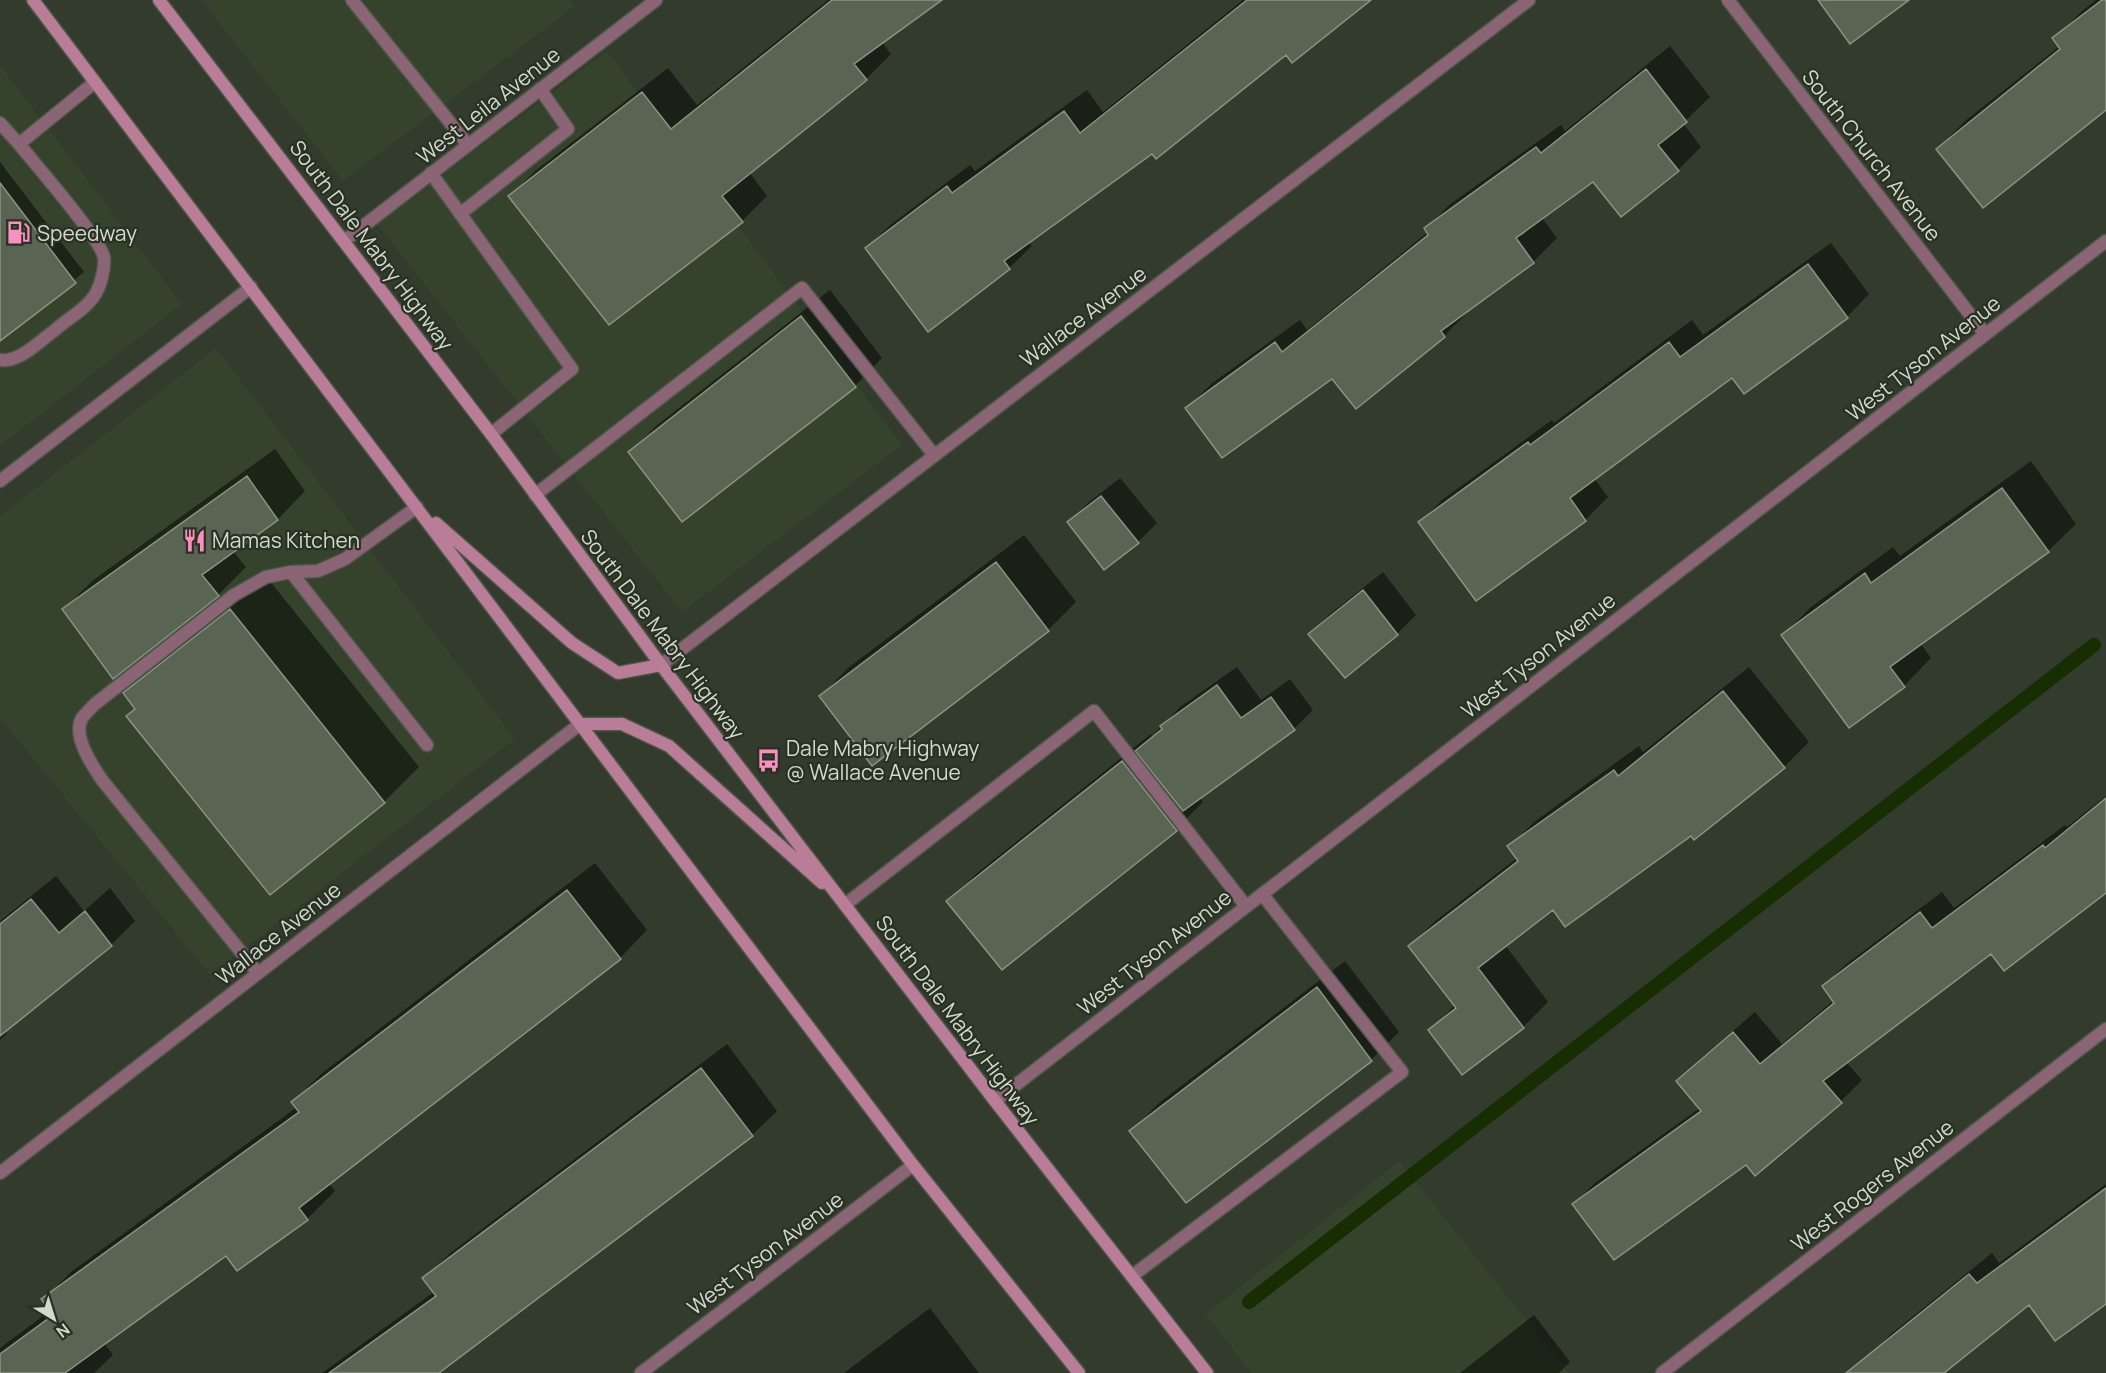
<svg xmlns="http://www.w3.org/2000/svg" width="2106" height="1373" viewBox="0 0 2106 1373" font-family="Manrope,sans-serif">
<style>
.built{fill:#35422c}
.shadow{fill:#0007}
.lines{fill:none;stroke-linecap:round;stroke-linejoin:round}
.stream{stroke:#172d02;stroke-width:14}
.building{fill:#5a6453;stroke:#899482;stroke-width:1.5}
.service-casing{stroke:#4f5749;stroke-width:15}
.minor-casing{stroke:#4f5749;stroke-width:15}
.secondary-casing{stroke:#4f5749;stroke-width:15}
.service{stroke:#8b6575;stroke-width:12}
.minor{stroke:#8b6575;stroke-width:12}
.secondary{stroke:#b97d98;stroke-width:12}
.labels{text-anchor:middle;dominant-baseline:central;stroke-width:4.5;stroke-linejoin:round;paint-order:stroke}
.street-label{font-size:21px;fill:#d3d9cf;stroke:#283122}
.poi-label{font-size:21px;fill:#d3d9cf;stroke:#283122;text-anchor:start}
</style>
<rect width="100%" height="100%" fill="#323b2c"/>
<path class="built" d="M 201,0 L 569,0 L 574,7 L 343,181 Z
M 607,51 L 902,445 L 682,612 L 377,224 Z
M 0,65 L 182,304 L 0,446 Z
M 216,348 L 515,739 L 210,975 L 0,718 L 0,516 Z
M 1399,1161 L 1569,1373 L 1251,1373 L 1206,1314 Z"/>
<path class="shadow" d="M 828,0 L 939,0 L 882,42 L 891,54 L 866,79 L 749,172 L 767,196 L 742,221 L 510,196 L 535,171 L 668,68 L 697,105 Z
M 1243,0 L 1368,0 L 1286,52 L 1028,242 L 1032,246 L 1009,268 L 867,248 L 889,226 L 970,165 L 975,171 L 1087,90 L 1103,112 Z
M 2096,0 L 2106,0 L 2106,108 L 1938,149 L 1965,121 L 2060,46 L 2054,39 L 2082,11 Z
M 1670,46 L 1710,97 L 1683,123 L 1701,147 L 1678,170 L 1593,180 L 1542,218 L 1557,238 L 1533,262 L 1467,310 L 1468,312 L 1444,336 L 1332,376 L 1187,408 L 1211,384 L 1300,320 L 1307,330 L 1428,232 L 1426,229 L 1449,205 L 1561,125 L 1565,131 Z
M 0,162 L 84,272 L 4,336 L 0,332 Z
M 1831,243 L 1869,294 L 1847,317 L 1732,376 L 1594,478 L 1608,497 L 1585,520 L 1476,599 L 1420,522 L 1442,500 L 1552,420 L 1554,423 L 1692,320 L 1703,335 Z
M 830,290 L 882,358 L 855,386 L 630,452 L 657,425 Z
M 275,449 L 305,491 L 278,519 L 233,551 L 246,567 L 218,595 L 114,677 L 64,609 L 92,581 Z
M 2031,461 L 2076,524 L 2048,551 L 1921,644 L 1931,658 L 1904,686 L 1783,635 L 1811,607 L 1893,547 L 1900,556 Z
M 1120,478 L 1157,523 L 1138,542 L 1105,568 L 1069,522 L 1088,503 Z
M 1024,535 L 1076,602 L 1048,630 L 821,696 L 848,668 Z
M 1383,572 L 1416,615 L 1397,634 L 1310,634 L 1329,615 Z
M 265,575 L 419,767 L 384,802 L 136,708 L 125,693 L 160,658 Z
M 1237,667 L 1261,700 L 1290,679 L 1313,710 L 1294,729 L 1200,797 L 1203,802 L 1176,829 L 948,902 L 976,874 L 1151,734 L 1152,736 L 1180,707 Z
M 1749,667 L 1809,742 L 1784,767 L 1691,834 L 1553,908 L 1505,945 L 1548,1002 L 1523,1027 L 1430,1030 L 1455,1005 L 1410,947 L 1434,922 L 1517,858 L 1509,847 L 1534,822 L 1639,746 L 1643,752 Z
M 2106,796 L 2106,887 L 1992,952 L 1846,1062 L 1862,1080 L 1841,1101 L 1746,1163 L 1574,1204 L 1595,1183 L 1700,1108 L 1678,1081 L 1699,1060 L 1755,1012 L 1782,1044 L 1834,1000 L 1824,986 L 1845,965 L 1942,892 L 1954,908 L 2065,825 L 2067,827 Z
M 595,863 L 647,930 L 620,958 L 329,1183 L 335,1191 L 307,1219 L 226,1254 L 104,1343 L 113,1355 L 94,1373 L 0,1373 L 0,1348 L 51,1310 L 43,1300 L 71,1272 L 297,1107 L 293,1102 L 321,1074 Z
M 56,876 L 84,911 L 110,888 L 135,921 L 111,945 L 5,1030 L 7,1033 L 0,1040 L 0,921 Z
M 1345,961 L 1399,1032 L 1371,1060 L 1186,1201 L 1131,1131 L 1159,1103 Z
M 727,1044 L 777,1111 L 752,1135 L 436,1373 L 322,1373 L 434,1292 L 424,1278 L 449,1254 Z
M 2106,1184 L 2106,1301 L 2029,1303 L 1942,1373 L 1853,1373 L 1891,1334 L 1992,1253 L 1999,1263 Z
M 930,1308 L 979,1373 L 844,1373 Z
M 1534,1315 L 1570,1362 L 1559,1373 L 1460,1373 Z"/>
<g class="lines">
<path class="stream" d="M 1249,1302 L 2094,645"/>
</g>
<path class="building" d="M 832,0 L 942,0 L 854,64 L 867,80 L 722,196 L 743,222 L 609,325 L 508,196 L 642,92 L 671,129 Z
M 1247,0 L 1371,0 L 1292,63 L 1286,55 L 1156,159 L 1152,154 L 1004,261 L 1010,269 L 928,332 L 865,248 L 947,186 L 952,193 L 1064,111 L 1080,133 Z
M 1818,0 L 1909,0 L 1850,44 Z
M 2102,0 L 2106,0 L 2106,110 L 1983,208 L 1936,149 L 2060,49 L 2052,38 Z
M 1646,69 L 1687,122 L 1658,145 L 1679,171 L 1621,217 L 1593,182 L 1516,238 L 1534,263 L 1441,331 L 1445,337 L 1356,409 L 1332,379 L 1222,458 L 1185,408 L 1275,342 L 1282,352 L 1428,235 L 1424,228 L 1536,147 L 1541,153 Z
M 0,183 L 76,283 L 0,341 Z
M 1808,264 L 1848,318 L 1744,394 L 1732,378 L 1570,498 L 1586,521 L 1476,601 L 1418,522 L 1528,442 L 1530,445 L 1669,342 L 1680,357 Z
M 801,316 L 856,387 L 682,522 L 628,452 Z
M 247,476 L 278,520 L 202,575 L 219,596 L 113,679 L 62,609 Z
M 2002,488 L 2049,552 L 1890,667 L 1905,687 L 1849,728 L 1781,635 L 1865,573 L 1871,583 Z
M 1101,496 L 1139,543 L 1104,570 L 1067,522 Z
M 996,562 L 1049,631 L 872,766 L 819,696 Z
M 1363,590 L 1398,635 L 1345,678 L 1308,634 Z
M 230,609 L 385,803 L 270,895 L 126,716 L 135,709 L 123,693 Z
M 1217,685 L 1241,718 L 1271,697 L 1295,730 L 1183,811 L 1135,751 L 1162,729 L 1160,726 Z
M 1723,691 L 1785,768 L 1694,840 L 1691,836 L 1565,927 L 1553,910 L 1478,968 L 1524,1028 L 1462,1075 L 1428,1030 L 1456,1008 L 1408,946 L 1518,861 L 1507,846 L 1614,770 L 1618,776 Z
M 1122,761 L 1177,831 L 1002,970 L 946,901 Z
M 2106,798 L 2106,893 L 2004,971 L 1991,954 L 1823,1081 L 1842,1103 L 1755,1176 L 1746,1165 L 1614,1260 L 1572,1204 L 1701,1111 L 1676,1081 L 1733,1032 L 1760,1064 L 1834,1003 L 1822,986 L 1920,912 L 1932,928 L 2043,845 L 2045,848 Z
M 567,890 L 621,959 L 299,1208 L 308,1220 L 237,1271 L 226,1256 L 65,1373 L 0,1373 L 0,1354 L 53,1315 L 41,1299 L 299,1112 L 291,1102 Z
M 31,899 L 59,933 L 85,911 L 112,946 L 0,1036 L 0,924 Z
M 1317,987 L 1372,1061 L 1186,1203 L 1129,1131 Z
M 701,1068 L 753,1136 L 439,1373 L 329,1373 L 436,1296 L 422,1278 Z
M 2106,1188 L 2106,1304 L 2055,1341 L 2029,1305 L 1944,1373 L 1846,1373 L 1969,1274 L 1977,1283 Z"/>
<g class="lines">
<defs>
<path id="service" d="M 352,0 L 468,145
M 0,123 L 19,144 L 95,82
M 431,173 L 572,369 L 491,434
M 460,214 L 568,129 L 540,89
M 0,360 C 19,363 40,341 55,330 C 67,319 88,308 96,293 C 101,284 105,268 104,258 C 102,240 34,163 19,144
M 535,495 L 802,288 L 934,455
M 291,572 L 427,745
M 846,904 L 1094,711 L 1246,906
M 258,973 L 102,780 C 92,765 72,736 82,718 C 86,713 91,708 95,704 L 234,595 L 266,577 L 291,572 L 318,571 L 345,559 L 417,507
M 1132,1276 L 1402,1072 L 1262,894"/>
<path id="minor" d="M 1728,0 L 1985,334
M 344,241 L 656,0
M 0,481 L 251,287
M 661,665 L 1529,0
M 995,1101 L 2106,241
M 0,1173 L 580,724
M 641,1373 L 913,1165
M 1662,1373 L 2106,1029"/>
<path id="secondary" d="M 33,0 L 913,1165 L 1079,1373
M 159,0 L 491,434 L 661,665 L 995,1101 L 1207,1373
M 436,523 L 572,643 L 618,673 L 661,665
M 580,724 L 622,724 L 669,746 L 822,883"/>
</defs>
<use href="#service" class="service-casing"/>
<use href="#minor" class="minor-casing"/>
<use href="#secondary" class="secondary-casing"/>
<use href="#service" class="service"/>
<use href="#minor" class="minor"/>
<use href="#secondary" class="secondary"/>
</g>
<defs>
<symbol id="fuel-bare" viewBox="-9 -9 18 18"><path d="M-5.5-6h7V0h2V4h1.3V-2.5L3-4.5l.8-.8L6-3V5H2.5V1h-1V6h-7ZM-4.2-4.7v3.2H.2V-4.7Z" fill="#fc8fc2" stroke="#283122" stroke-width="2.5" paint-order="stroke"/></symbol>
<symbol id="restaurant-bare" viewBox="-9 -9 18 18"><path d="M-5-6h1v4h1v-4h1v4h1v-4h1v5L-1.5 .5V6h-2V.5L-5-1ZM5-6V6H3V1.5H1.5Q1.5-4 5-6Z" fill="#fc8fc2" stroke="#283122" stroke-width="2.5" paint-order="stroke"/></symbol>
<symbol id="bus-bare" viewBox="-9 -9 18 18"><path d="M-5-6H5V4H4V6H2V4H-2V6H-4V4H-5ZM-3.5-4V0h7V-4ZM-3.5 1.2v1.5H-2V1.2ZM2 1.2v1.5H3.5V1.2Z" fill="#fc8fc2" stroke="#283122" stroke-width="2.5" paint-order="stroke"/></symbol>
</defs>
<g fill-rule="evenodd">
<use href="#fuel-bare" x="2" y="216" width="33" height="33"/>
<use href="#restaurant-bare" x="178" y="524" width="33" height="33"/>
<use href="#bus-bare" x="752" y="744" width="33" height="33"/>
</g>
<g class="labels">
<g class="street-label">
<text transform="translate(488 105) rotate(-38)">West Leila Avenue</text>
<text transform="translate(1872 155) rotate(52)">South Church Avenue</text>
<text transform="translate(372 245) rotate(53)">South Dale Mabry Highway</text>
<text transform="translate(1083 316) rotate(-37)">Wallace Avenue</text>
<text transform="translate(1923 358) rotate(-38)">West Tyson Avenue</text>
<text transform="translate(663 634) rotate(53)">South Dale Mabry Highway</text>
<text transform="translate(1538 655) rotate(-38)">West Tyson Avenue</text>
<text transform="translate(278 933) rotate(-38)">Wallace Avenue</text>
<text transform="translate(1154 952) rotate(-38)">West Tyson Avenue</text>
<text transform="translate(958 1020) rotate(53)">South Dale Mabry Highway</text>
<text transform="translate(1872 1185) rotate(-38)">West Rogers Avenue</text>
<text transform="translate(765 1253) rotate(-37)">West Tyson Avenue</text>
</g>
<g class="poi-label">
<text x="37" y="233">Speedway</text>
<text x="212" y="540">Mamas Kitchen</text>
<text x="786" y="748">Dale Mabry Highway<tspan x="786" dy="24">@ Wallace Avenue</tspan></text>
</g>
</g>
<g transform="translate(54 1319) rotate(142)" stroke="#283122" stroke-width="4.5" paint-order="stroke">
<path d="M0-4.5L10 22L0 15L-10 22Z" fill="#d3d9cf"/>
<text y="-9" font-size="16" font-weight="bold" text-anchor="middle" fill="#d3d9cf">N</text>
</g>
</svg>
